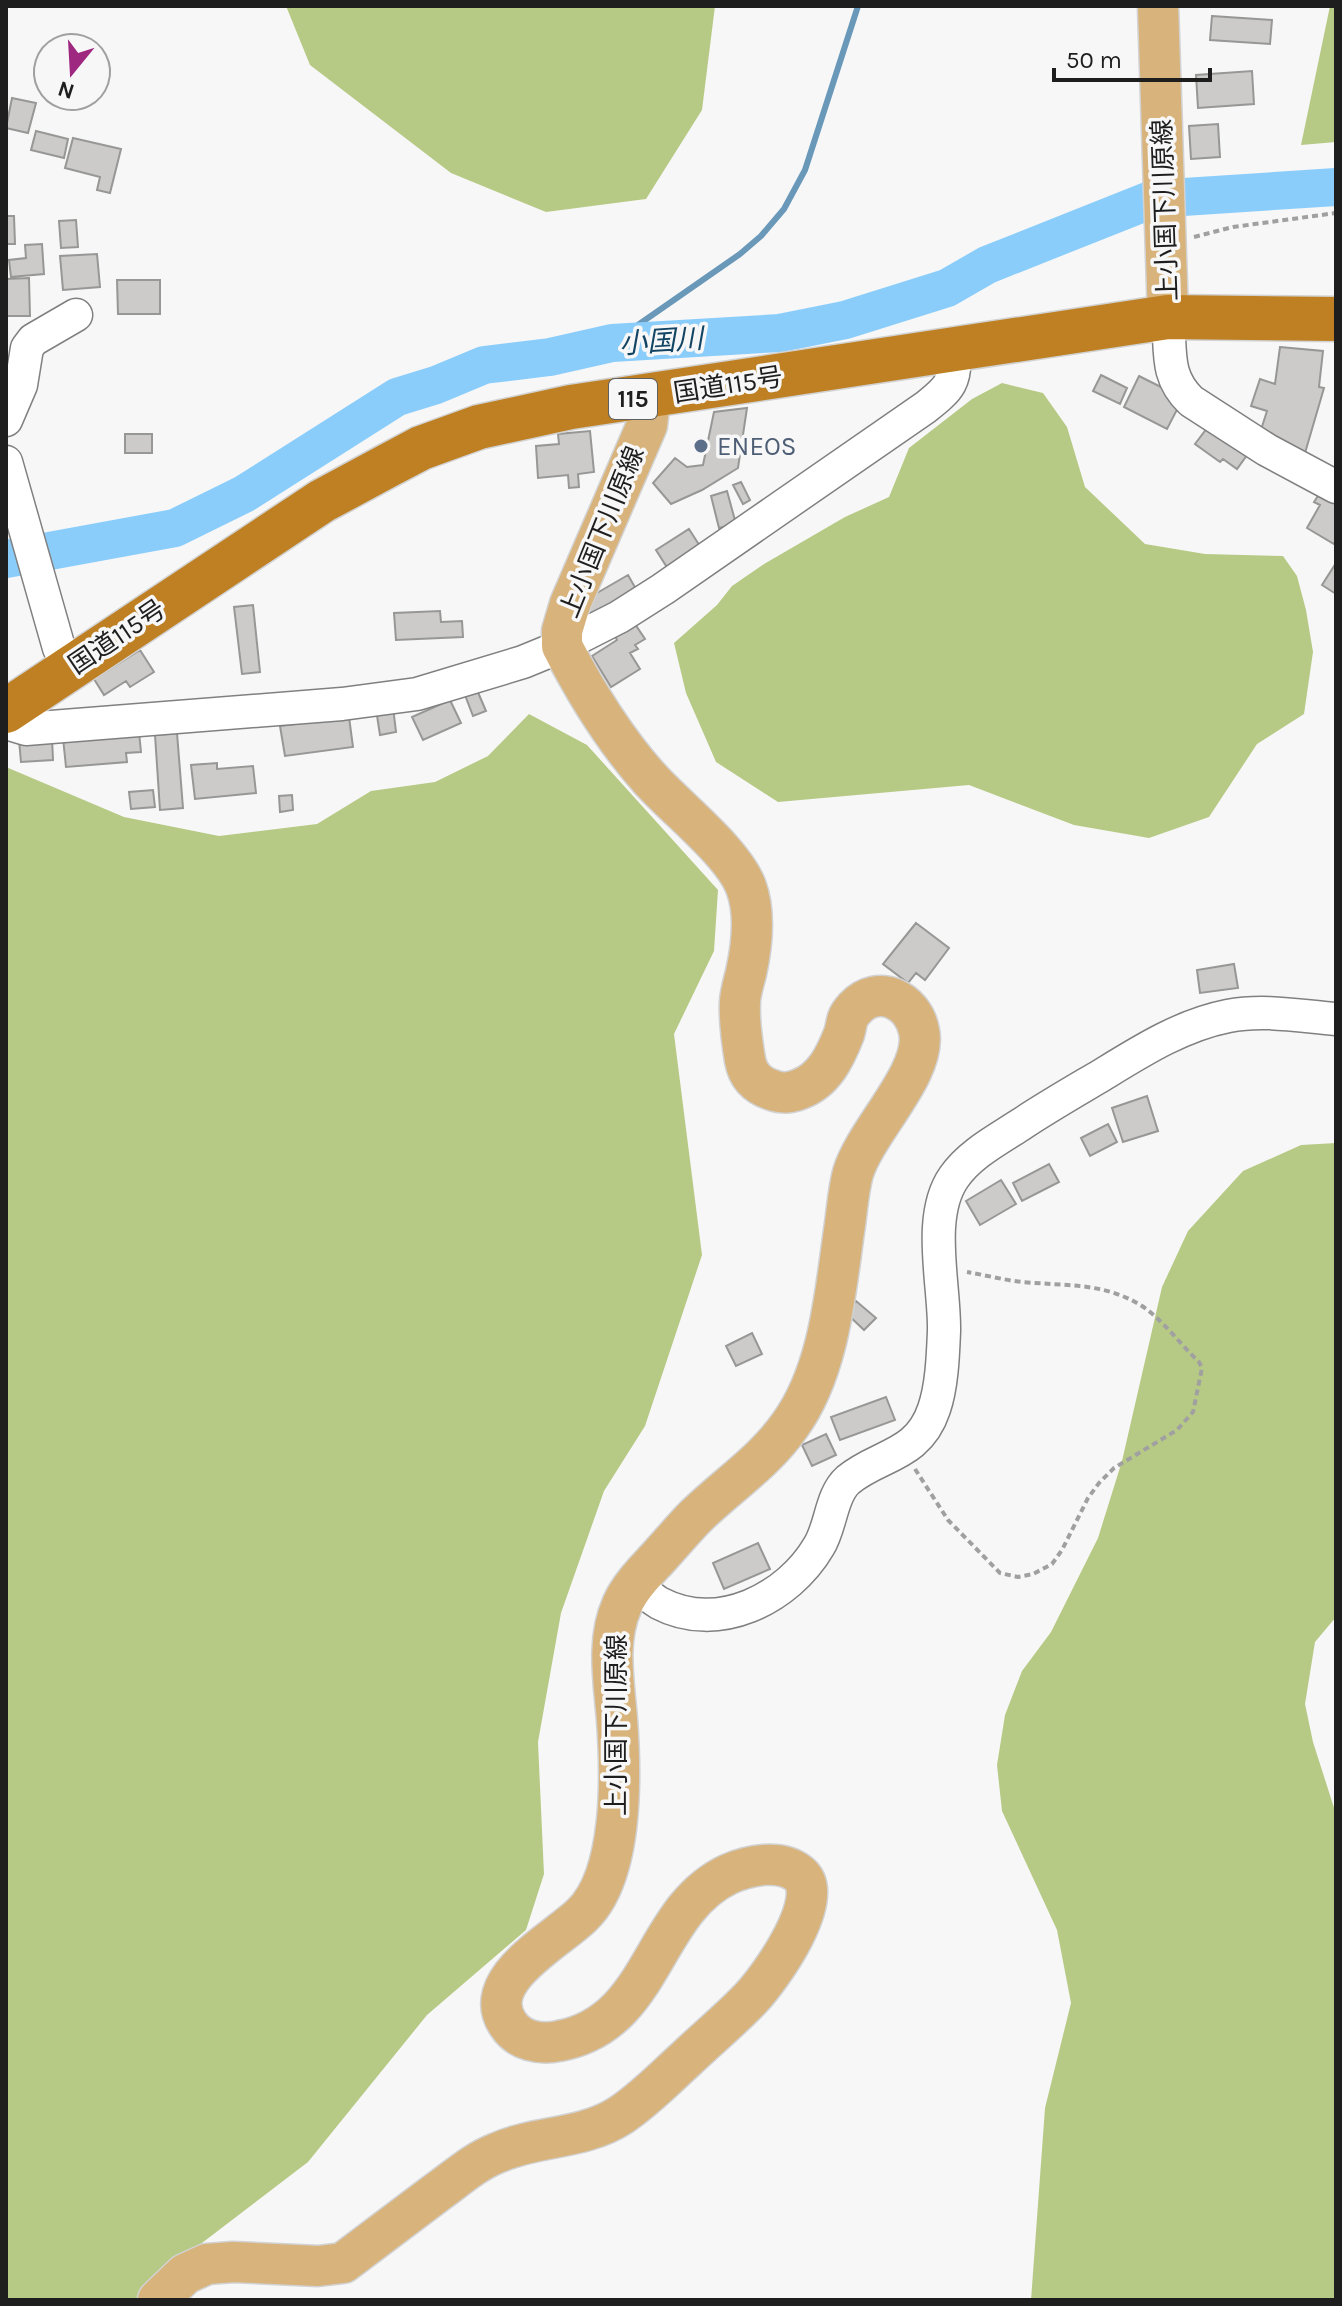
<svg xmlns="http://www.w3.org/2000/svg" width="1342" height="2306" viewBox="0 0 1342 2306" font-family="Karla,'Noto Sans JP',sans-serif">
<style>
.forest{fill:#b7ca85}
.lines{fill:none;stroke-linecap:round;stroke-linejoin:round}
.stream{stroke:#6a98b9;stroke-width:6}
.river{stroke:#8acdfb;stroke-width:38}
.building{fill:#cccbca;stroke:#979796;stroke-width:2}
.minor-casing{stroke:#808081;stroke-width:35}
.major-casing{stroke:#d2d2d2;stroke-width:43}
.highway-casing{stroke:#d2d2d2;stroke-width:47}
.path{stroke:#a0a0a1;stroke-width:4;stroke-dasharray:6 4;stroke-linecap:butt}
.minor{stroke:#fff;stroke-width:32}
.major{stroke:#d8b37b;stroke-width:40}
.highway{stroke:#be8023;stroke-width:44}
.service-dot{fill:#5c6f8a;stroke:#f7f7f8;stroke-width:3}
.labels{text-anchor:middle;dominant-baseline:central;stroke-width:7;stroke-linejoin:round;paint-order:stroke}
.shield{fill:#f7f7f8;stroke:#5f5f5f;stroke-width:2}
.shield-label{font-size:24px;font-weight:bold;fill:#1e1e1e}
.street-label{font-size:26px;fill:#1e1e1e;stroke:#f7f7f8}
.service-label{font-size:26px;fill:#4e5e75;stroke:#f7f7f8;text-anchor:start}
.water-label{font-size:28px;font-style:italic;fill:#124564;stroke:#f7f7f8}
</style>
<rect width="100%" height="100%" fill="#f7f7f8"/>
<path class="forest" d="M 286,6 L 715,6 L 702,110 L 646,199 L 546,212 L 451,173 L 310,65 Z
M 1330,6 L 1336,6 L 1336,142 L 1301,145 Z
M 1002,383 L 1043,393 L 1067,427 L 1085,487 L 1145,544 L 1205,554 L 1283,556 L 1297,576 L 1306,610 L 1313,652 L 1304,714 L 1257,744 L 1209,817 L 1149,838 L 1074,825 L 969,785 L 778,802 L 716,762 L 686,693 L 674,643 L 717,605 L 732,586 L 764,564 L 845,517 L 889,497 L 909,448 L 972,399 Z
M 529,714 L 587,745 L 718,890 L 714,951 L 674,1034 L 702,1255 L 645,1426 L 604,1491 L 561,1613 L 538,1742 L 544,1874 L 526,1930 L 427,2015 L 308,2162 L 160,2275 L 136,2300 L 6,2300 L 6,767 L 124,817 L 219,836 L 317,824 L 371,791 L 435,782 L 488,756 Z
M 1336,1143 L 1336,1617 L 1315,1642 L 1305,1704 L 1313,1742 L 1336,1814 L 1336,2300 L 1031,2300 L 1045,2108 L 1071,2003 L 1057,1930 L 1002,1811 L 997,1765 L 1005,1715 L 1022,1671 L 1051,1632 L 1098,1538 L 1122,1461 L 1162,1287 L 1188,1231 L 1243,1171 L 1301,1145 Z"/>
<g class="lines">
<path class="stream" d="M 612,343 L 740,254 L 761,236 L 784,209 L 805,170 L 858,6"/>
<path class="river" d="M 6,559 L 175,528 L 244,494 L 397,397 L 436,385 L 484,365 L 550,357 L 612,343 L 780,333 L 845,320 L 947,288 L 987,265 L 1153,199 L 1336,187"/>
</g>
<path class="building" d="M 1212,16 L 1272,20 L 1270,44 L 1210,40 Z
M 1252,71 L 1254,104 L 1198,108 L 1196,75 Z
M 12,98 L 36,103 L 28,133 L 6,128 Z
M 1218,124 L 1220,157 L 1191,159 L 1189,126 Z
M 36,131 L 68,139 L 64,158 L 31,150 Z
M 73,138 L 121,149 L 110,193 L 97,190 L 100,177 L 65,168 Z
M 6,216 L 14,216 L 15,244 L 6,244 Z
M 76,220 L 78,247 L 61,248 L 59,221 Z
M 42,244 L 44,274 L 11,277 L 9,260 L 26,258 L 25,245 Z
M 97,254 L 100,287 L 63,290 L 60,256 Z
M 29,278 L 30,316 L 6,316 L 6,279 Z
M 117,280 L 160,280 L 160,314 L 118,314 Z
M 1280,347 L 1323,351 L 1319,387 L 1324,388 L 1305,453 L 1258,439 L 1267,411 L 1251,406 L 1260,379 L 1275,384 Z
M 1101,375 L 1127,388 L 1120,404 L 1093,391 Z
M 1139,376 L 1183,398 L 1167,429 L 1124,407 Z
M 747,408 L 738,468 L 702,490 L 671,504 L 653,483 L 675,458 L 687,467 L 703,465 L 714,412 Z
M 1211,423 L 1250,451 L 1237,469 L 1223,459 L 1220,462 L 1195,444 Z
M 590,431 L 594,472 L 578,474 L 579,487 L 569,488 L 568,475 L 538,478 L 536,446 L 559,444 L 558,434 Z
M 125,434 L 152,434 L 152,453 L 125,453 Z
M 741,482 L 750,500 L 743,504 L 733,485 Z
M 727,491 L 736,524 L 719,528 L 711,496 Z
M 1321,491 L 1336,499 L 1336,540 L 1334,544 L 1307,528 L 1320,505 L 1314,502 Z
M 689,529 L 703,551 L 670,572 L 656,550 Z
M 1336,563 L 1336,594 L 1322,585 Z
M 628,575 L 640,596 L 590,624 L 578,604 Z
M 253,605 L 260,672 L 242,674 L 234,607 Z
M 440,611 L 441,622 L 462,621 L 463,637 L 396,640 L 394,613 Z
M 635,624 L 645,639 L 635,645 L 638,649 L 630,653 L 640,669 L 611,687 L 592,656 L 617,640 L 615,636 Z
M 140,650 L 154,672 L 130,687 L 126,681 L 104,695 L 94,679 Z
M 477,690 L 486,711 L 473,716 L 465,695 Z
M 450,700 L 461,723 L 423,740 L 412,717 Z
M 393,707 L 396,732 L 380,735 L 376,709 Z
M 349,717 L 353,747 L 285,756 L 280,726 Z
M 139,732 L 141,752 L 126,753 L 127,762 L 66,767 L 63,738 Z
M 177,733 L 183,808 L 160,810 L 155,735 Z
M 52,738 L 53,760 L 21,762 L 19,740 Z
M 217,763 L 217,769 L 253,766 L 256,793 L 195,799 L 191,765 Z
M 153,790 L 155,807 L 131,809 L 129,792 Z
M 292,795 L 293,810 L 280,812 L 279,796 Z
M 916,923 L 949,948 L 925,980 L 916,973 L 908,983 L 883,964 Z
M 1234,964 L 1238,988 L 1200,993 L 1197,970 Z
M 1147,1096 L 1158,1131 L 1123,1142 L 1112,1108 Z
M 1108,1124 L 1117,1142 L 1090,1156 L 1081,1138 Z
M 1049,1164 L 1059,1182 L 1022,1201 L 1013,1183 Z
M 1001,1180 L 1016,1204 L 980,1225 L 966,1201 Z
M 856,1301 L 876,1318 L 864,1330 L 845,1312 Z
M 752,1333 L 762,1354 L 736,1366 L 726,1346 Z
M 886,1397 L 895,1420 L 840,1440 L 831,1417 Z
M 826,1434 L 836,1455 L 812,1466 L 802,1445 Z
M 758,1543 L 770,1569 L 724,1589 L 713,1563 Z"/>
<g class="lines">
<defs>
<path id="minor" d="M 1168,317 C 1171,352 1165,376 1191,401 L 1267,450 L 1336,487
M 6,420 L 21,385 L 27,348 L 33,340 L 76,315
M 6,462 L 59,648 L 70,668
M 6,723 L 26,729 L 342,704 L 417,694 L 523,662 L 562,646 L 619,617 L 663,589 L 926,407 C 949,389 958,380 953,350
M 635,1584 C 643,1591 651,1598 659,1603 C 718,1634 788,1599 819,1546 C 831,1527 831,1495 848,1480 C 879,1454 918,1457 934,1409 C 942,1386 943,1355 944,1331 C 945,1285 926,1217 954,1177 C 970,1154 997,1140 1020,1125 C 1047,1107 1075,1091 1102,1075 C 1141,1051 1182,1025 1228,1016 C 1264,1009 1300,1016 1336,1019"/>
<path id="major" d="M 1158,6 L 1168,317
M 158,2300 L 185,2274 L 207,2264 L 233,2262 L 318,2266 L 343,2263 C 374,2240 405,2216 436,2193 C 456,2179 474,2162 497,2153 C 537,2135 583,2140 621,2115 C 645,2099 666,2077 687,2058 C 708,2038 731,2019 751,1998 C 770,1978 829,1896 798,1873 C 780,1859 749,1865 729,1874 C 650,1911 656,2023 559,2041 C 540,2045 519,2041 508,2024 C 478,1980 557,1940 582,1915 C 624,1875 621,1774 617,1720 C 614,1682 606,1641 622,1605 C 630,1587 644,1573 657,1559 C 670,1545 683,1529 696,1516 C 728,1485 765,1461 790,1425 C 829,1371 835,1295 844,1231 C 847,1212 848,1191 853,1173 C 866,1130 928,1072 919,1031 C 913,1000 878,983 855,1008 C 845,1019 848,1021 844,1034 C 835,1057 824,1080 800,1089 C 790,1093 783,1094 772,1090 C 757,1085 748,1076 745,1060 C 742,1042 739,1020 740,1002 C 740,994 744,981 746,973 C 752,946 756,914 746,887 C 733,852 677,809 650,779 C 615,740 586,693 562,646 L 562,631 L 570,604 L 647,425 L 650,397"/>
<path id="highway" d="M 6,711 L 322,501 L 387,466 L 421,448 L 479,427 L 571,407 L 1168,317 L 1336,319"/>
</defs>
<use href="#minor" class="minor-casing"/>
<use href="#major" class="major-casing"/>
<use href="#highway" class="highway-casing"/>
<path class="path" d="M 1194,237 L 1233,227 L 1336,213
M 915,1469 L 948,1520 L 1000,1573 L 1018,1577 L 1033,1574 L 1052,1564 L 1062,1550 L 1088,1498 L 1099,1483 L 1114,1468 L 1177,1430 L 1193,1412 L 1202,1368 L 1199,1362 C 1179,1343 1164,1321 1142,1306 C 1104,1282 1064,1286 1022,1282 C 1004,1280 985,1275 967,1272"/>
<use href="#minor" class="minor"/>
<use href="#major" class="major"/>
<use href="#highway" class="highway"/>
</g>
<circle class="service-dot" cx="701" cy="446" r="8"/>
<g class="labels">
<rect class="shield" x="609" y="379" width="48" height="40" rx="6"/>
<g class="shield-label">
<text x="633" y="399">115</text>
</g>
<g class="street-label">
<text transform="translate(1165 210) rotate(-92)">上小国下川原線</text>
<text transform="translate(728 385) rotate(-9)">国道115号</text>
<text transform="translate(602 532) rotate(-68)">上小国下川原線</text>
<text transform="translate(117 637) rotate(-34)">国道115号</text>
<text transform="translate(616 1725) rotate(-90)">上小国下川原線</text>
</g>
<g class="service-label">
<text x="717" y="446">ENEOS</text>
</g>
<g class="water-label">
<text transform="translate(661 341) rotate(-4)">小国川</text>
</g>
</g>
<rect width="1342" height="2306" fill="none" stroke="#1e1e1e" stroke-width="16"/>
<g transform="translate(72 72) rotate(198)"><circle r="38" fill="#f7f7f8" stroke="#a0a0a1" stroke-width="2"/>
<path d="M0-6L14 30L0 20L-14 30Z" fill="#9e2780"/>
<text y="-12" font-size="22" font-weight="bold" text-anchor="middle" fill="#1e1e1e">N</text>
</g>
<path d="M1054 68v12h156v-12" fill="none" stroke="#1e1e1e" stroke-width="4"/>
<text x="1066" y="68" font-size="24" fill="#1e1e1e" stroke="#f7f7f8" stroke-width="6" paint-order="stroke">50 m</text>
</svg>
